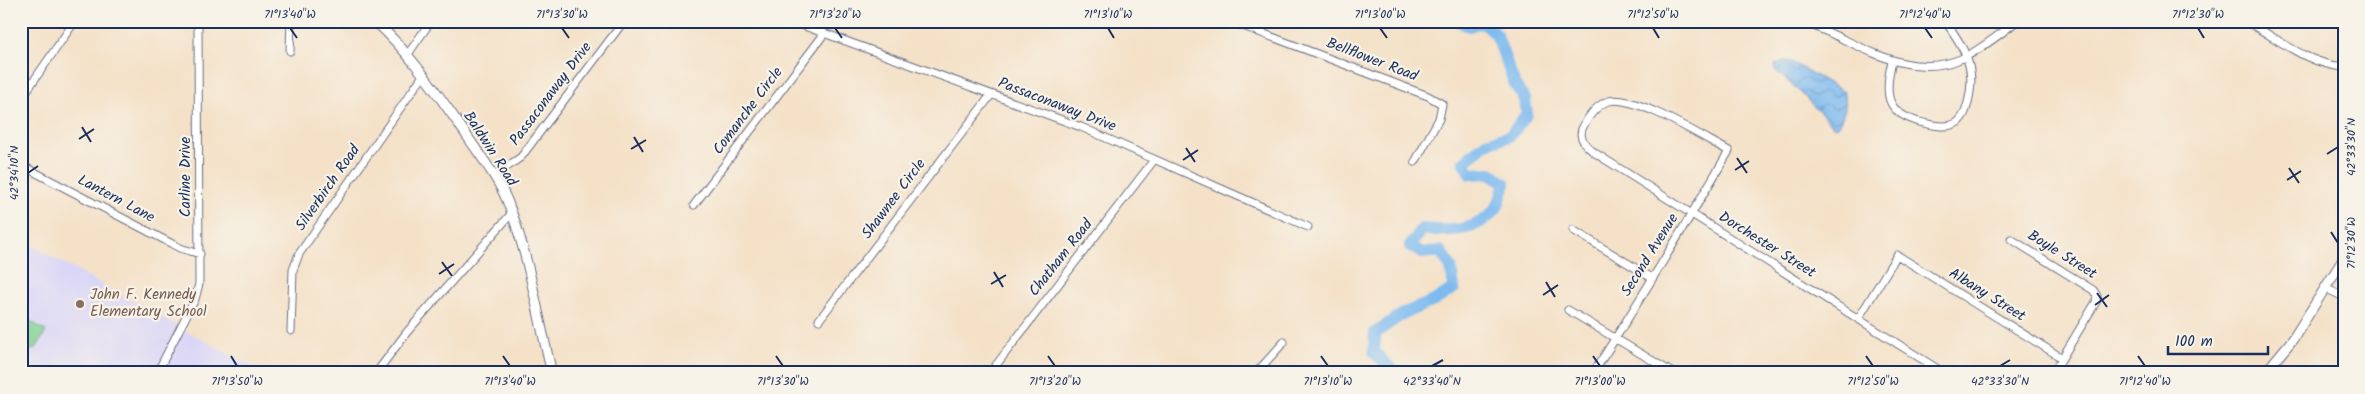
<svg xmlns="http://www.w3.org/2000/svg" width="2365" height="394" viewBox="0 0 2365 394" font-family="Kalam,sans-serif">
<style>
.built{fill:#dad6f7}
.green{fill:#7ed092;stroke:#4c8078}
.water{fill:url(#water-waves);stroke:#4c74a7}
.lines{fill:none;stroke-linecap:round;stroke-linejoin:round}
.river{stroke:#7dbaf0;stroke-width:12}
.minor-casing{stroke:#676d83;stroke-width:9}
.tertiary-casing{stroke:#676d83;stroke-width:11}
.minor{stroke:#fff;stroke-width:7}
.tertiary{stroke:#fff;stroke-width:9}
.ticks{fill:none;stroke:#1b2f5e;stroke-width:2}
.education-dot{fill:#8d6e63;stroke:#f7f3e8;stroke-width:2}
.labels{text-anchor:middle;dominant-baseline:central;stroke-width:4.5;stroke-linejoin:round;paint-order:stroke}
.street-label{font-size:15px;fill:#1b2f5e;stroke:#f7f3e8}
.education-label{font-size:15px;fill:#785e54;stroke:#f7f3e8;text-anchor:start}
.neatline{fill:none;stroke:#1b2f5e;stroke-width:2}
.ticks-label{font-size:12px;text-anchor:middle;fill:#1b2f5e}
</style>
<defs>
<pattern id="water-waves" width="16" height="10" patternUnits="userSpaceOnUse" patternTransform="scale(1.25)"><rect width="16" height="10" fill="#7dbaf0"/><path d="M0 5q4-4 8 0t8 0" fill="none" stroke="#6698c6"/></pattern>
</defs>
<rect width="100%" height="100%" fill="#f7f3e8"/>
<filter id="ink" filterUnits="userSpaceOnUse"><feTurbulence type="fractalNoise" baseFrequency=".02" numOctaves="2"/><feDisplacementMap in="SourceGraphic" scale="10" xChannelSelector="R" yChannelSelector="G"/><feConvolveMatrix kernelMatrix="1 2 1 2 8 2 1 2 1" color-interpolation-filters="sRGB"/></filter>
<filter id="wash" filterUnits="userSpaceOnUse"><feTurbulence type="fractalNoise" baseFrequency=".0096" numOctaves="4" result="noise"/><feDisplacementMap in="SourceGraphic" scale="20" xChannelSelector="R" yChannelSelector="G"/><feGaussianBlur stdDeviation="1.12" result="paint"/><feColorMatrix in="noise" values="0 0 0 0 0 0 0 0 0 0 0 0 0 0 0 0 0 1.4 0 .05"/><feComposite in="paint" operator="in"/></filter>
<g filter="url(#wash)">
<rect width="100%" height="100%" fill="#f4e1c8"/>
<path class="built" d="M 21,240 L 254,368 L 254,373 L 21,373 Z"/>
<path class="green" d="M 21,316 L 46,331 L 37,347 L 21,356 Z"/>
<path class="water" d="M 1784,61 L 1792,62 L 1844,92 C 1848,102 1844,118 1837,126 L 1834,127 L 1800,92 L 1775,70 L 1775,65 Z"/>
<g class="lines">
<path class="river" d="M 1395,373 L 1374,352 L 1375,333 L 1404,313 L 1434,301 L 1454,288 L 1451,267 L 1440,251 L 1422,253 L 1410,246 L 1422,229 C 1448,232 1477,232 1495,210 C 1500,204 1502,192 1505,184 L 1491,173 L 1470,174 L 1464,162 L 1486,143 L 1510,136 L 1527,114 L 1525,99 L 1515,85 L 1496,34 L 1486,25 L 1479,23 L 1469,26 L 1457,21"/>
</g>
</g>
<g filter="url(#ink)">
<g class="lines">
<defs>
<path id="minor" d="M 791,21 L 1081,127 L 1308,227
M 1230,21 L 1428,96 L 1442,104 L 1439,119 L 1415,162
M 1799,21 C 1853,37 1904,84 1963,58 C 1982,49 2000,34 2017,21
M 2245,21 C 2278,38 2306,64 2344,67
M 290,51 L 291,21
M 408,54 L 431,21
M 1892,61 C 1882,100 1889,116 1928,124 C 1938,126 1949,128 1958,122 C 1965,116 1967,107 1969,98 C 1976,67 1963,45 1945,21
M 21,99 L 75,21
M 21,165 L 180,248 L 200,254
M 494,176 L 521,157 L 624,21
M 694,205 L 824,34
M 1573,230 L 1652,278
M 2011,239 L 2093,290 L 2097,296 L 2096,302 L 2053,373
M 2325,288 L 2344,297
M 1568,310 L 1673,373
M 1858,319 L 1897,255 L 2062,358
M 819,320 L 991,95
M 291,331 L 293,270 L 299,254 L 424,74
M 379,369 L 407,332 L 512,213
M 157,373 L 195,299 L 199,284 L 198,21
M 990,373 L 1154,160
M 1256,373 L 1284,342
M 1593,373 C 1641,300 1685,225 1729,151 C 1704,138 1635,94 1609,101 C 1598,104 1589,116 1584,125 C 1576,137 1586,146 1595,153 C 1711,226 1828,300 1944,373"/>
<path id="tertiary" d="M 375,21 C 411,54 437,93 465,133 C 481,157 500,180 510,208 C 530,260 538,318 552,373
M 2265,373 L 2293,339 L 2344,258"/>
</defs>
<use href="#minor" class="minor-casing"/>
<use href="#tertiary" class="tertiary-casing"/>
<use href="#minor" class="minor"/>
<use href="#tertiary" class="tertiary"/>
</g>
</g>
<path class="ticks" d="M 290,28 L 297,38M 562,28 L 569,38M 835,28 L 842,38M 1108,28 L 1114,38M 1380,28 L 1387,38M 1653,28 L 1659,38M 1925,28 L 1932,38M 2198,28 L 2204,38M 82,127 L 91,142M 634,137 L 643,152M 79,139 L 94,129M 1186,148 L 1195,162M 631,149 L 646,140M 2327,154 L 2338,147M 1737,158 L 1747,173M 1183,160 L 1198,150M 2289,168 L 2299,183M 1735,170 L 1749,161M 28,173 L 38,166M 2287,180 L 2301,171M 2331,232 L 2338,243M 442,262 L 452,276M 994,272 L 1003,287M 439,274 L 454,264M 1546,282 L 1555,297M 991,284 L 1006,275M 2097,293 L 2107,307M 1543,295 L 1558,285M 2095,305 L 2109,295M 231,356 L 237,366M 503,356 L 510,366M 776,356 L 783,366M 1048,356 L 1055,366M 1321,356 L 1328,366M 1593,356 L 1600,366M 1866,356 L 1873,366M 2138,356 L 2145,366M 1432,366 L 1443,360M 2000,366 L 2010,360"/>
<circle class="education-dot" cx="80" cy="304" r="5"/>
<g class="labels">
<g class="street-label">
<text transform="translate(1372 60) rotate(21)">Bellflower Road</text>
<text transform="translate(551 94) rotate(-53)">Passaconaway Drive</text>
<text transform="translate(1057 105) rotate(21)">Passaconaway Drive</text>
<text transform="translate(748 111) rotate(-53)">Comanche Circle</text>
<text transform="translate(490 149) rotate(57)">Baldwin Road</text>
<text transform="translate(186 177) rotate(-90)">Carline Drive</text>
<text transform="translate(328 188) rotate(-55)">Silverbirch Road</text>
<text transform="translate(116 199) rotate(28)">Lantern Lane</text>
<text transform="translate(894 199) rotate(-53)">Shawnee Circle</text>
<text transform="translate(1767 245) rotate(32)">Dorchester Street</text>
<text transform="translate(1650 255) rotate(-58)">Second Avenue</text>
<text transform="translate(2062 255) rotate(32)">Boyle Street</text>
<text transform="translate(1061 258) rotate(-52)">Chatham Road</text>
<text transform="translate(1987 295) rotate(32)">Albany Street</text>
</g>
<g class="education-label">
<text x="90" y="295">John F. Kennedy<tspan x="90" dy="17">Elementary School</tspan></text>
</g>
</g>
<rect width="2365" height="394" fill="none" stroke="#f7f3e8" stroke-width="55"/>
<path d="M2168 346v8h100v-8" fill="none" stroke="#1b2f5e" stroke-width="2.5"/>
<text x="2175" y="346" font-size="15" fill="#1b2f5e" stroke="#f7f3e8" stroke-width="4" paint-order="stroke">100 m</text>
<rect x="28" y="28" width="2310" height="338" class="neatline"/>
<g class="ticks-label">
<text x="290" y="18">71°13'40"W</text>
<text x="562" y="18">71°13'30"W</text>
<text x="835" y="18">71°13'20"W</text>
<text x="1108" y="18">71°13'10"W</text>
<text x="1380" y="18">71°13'00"W</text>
<text x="1653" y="18">71°12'50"W</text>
<text x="1925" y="18">71°12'40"W</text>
<text x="2198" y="18">71°12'30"W</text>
<text transform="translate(2351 147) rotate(-90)" y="4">42°33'30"N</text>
<text transform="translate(14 173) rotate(-90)" y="4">42°34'10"N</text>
<text transform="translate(2351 243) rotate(-90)" y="4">71°12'30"W</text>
<text x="237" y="385">71°13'50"W</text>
<text x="510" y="385">71°13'40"W</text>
<text x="783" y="385">71°13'30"W</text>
<text x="1055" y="385">71°13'20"W</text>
<text x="1328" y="385">71°13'10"W</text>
<text x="1432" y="385">42°33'40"N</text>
<text x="1600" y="385">71°13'00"W</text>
<text x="1873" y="385">71°12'50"W</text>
<text x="2000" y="385">42°33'30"N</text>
<text x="2145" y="385">71°12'40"W</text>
</g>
</svg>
